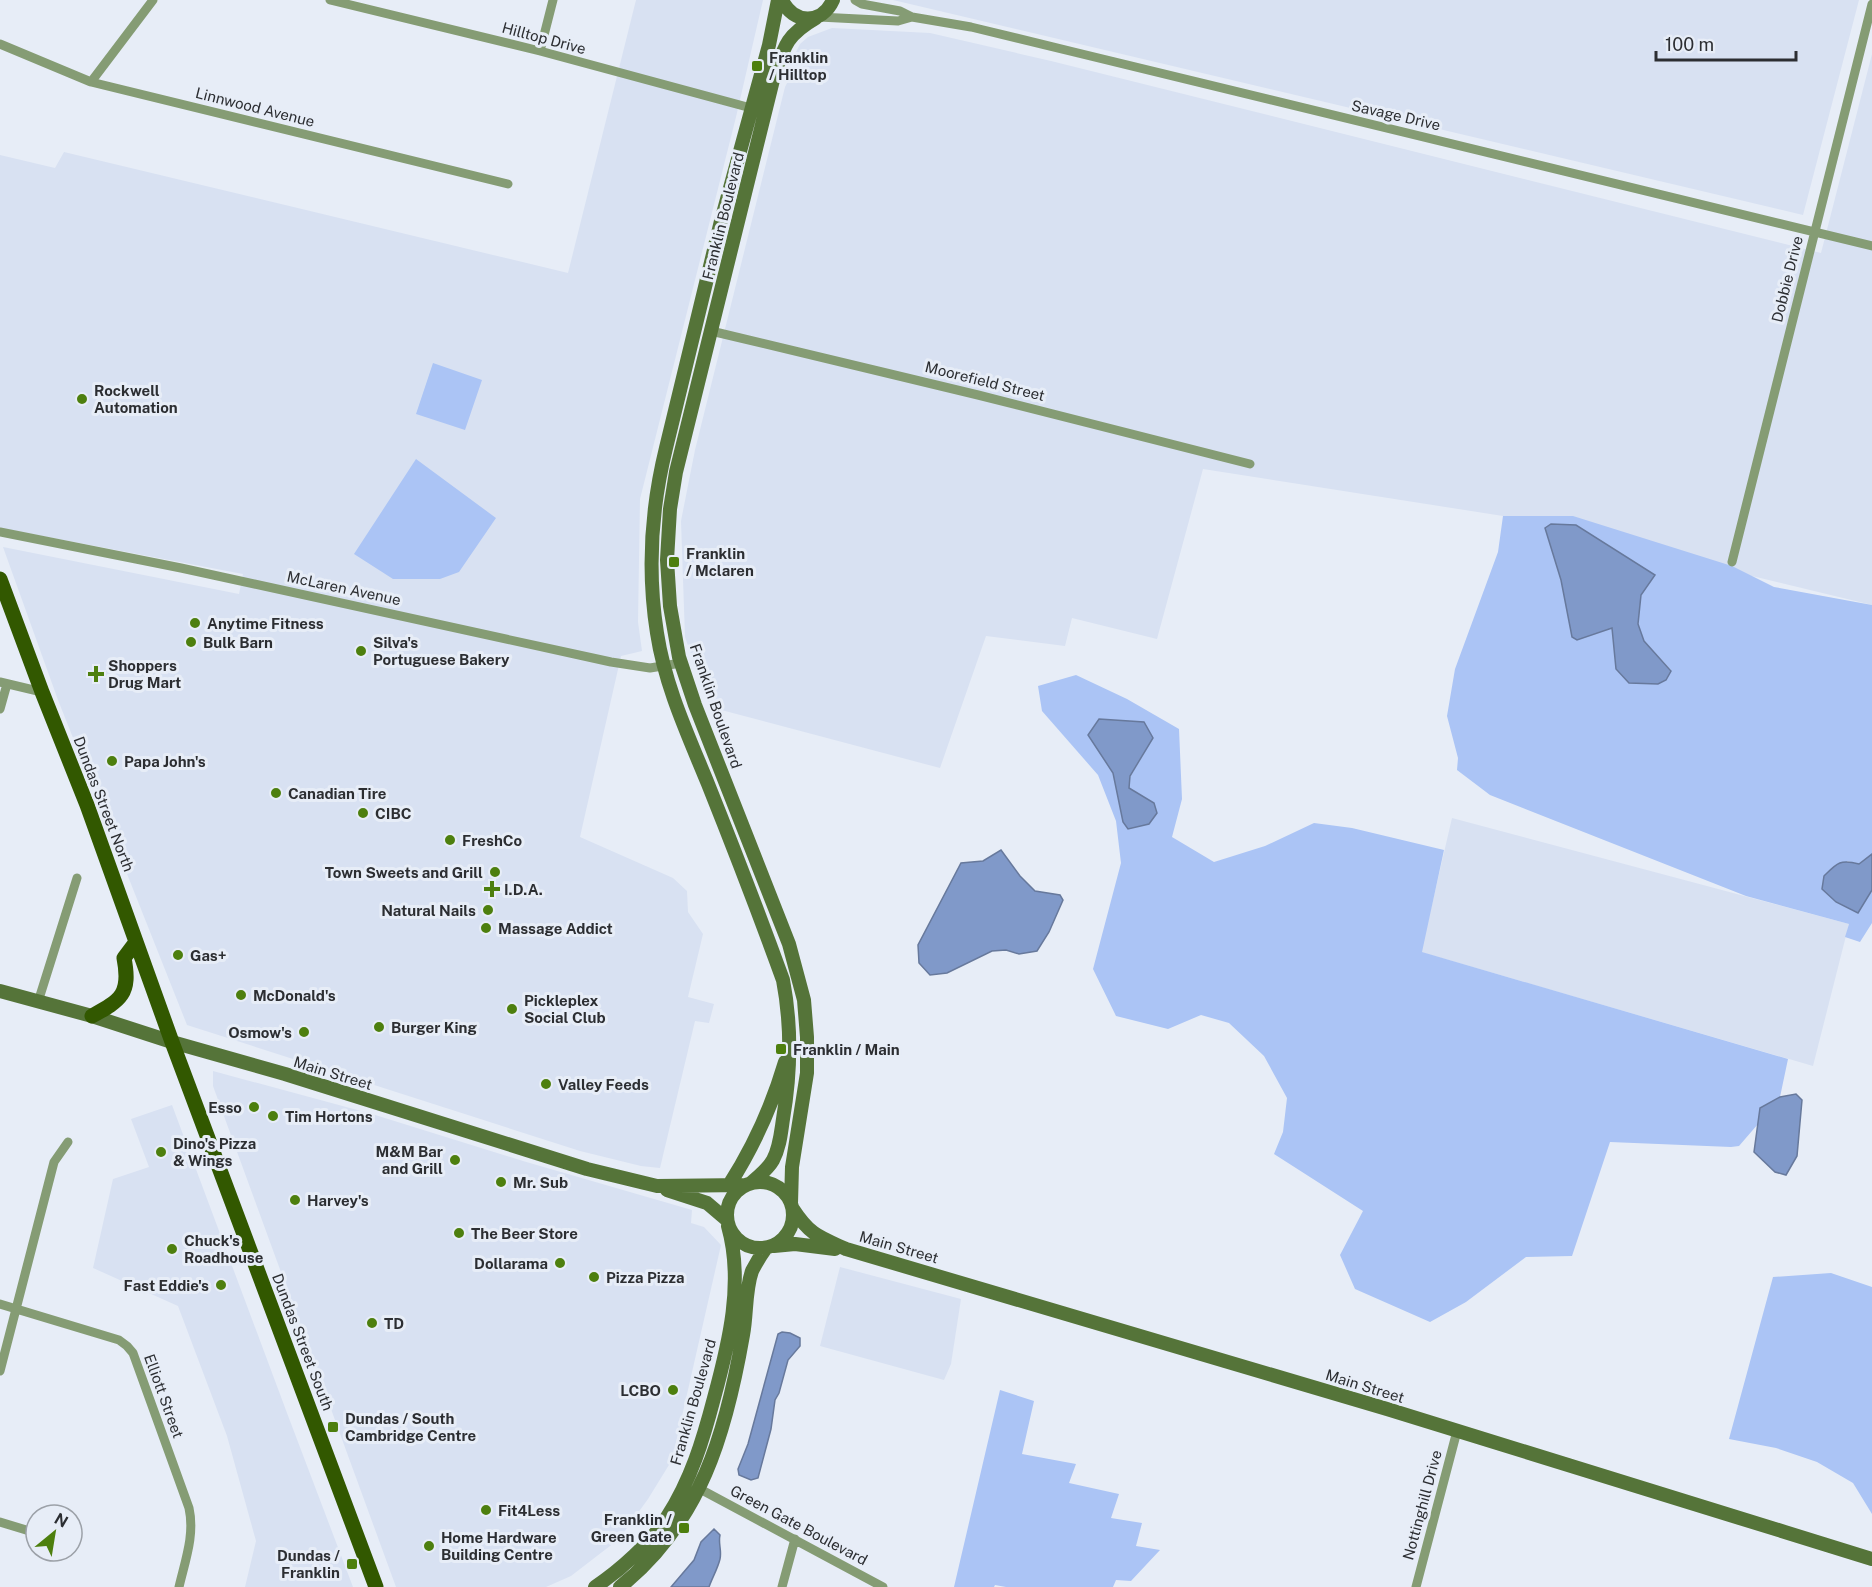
<svg xmlns="http://www.w3.org/2000/svg" width="1872" height="1587" viewBox="0 0 1872 1587" font-family="'Public Sans',sans-serif">
<style>
.built{fill:#d8e1f2}
.green{fill:#abc4f5;fill-rule:evenodd}
.water{fill:#8099c9;stroke:#67799c;stroke-width:1.5}
.lines{fill:none;stroke-linecap:round;stroke-linejoin:round}
.minor{stroke:#859c74;stroke-width:9}
.secondary{stroke:#557439;stroke-width:14}
.primary{stroke:#325800;stroke-width:15}
.poi-dot{fill:#4d7f0e;stroke:#e7edf7;stroke-width:2}
.labels{text-anchor:middle;dominant-baseline:central;stroke-width:6;stroke-linejoin:round;paint-order:stroke}
.street-label{font-size:15px;fill:#2c2e32;stroke:#e7edf7}
.poi-label{font-size:15px;font-weight:bold;fill:#2c2e32;stroke:#e7edf7;text-anchor:start}
</style>
<rect width="100%" height="100%" fill="#e7edf7"/>
<path class="built" d="M 636,0 L 763,0 L 736,117 L 640,499 L 638,622 L 642,651 L 621,656 L 580,837 L 673,878 L 687,891 L 688,912 L 703,934 L 688,997 L 714,1004 L 709,1023 L 695,1021 L 660,1168 L 641,1166 L 580,1151 L 187,1025 L 58,700 L 3,547 L 239,594 L 243,574 L 0,528 L 0,155 L 55,168 L 64,152 L 568,273 Z
M 893,0 L 1859,0 L 1803,215 Z
M 832,28 L 930,33 L 1051,61 L 1821,253 L 1872,54 L 1872,605 L 1503,516 L 1203,469 L 1157,639 L 1072,618 L 1065,646 L 986,636 L 940,768 L 710,707 L 685,637 L 681,521 L 695,450 L 785,87 L 792,73 L 794,56 L 800,44 L 808,37 Z
M 1452,818 L 1849,924 L 1813,1066 L 1421,952 Z
M 213,1071 L 372,1114 L 523,1161 L 692,1210 L 691,1223 L 704,1227 L 721,1245 L 672,1460 L 648,1499 L 619,1539 L 571,1576 L 546,1587 L 396,1587 L 213,1086 Z
M 172,1105 L 287,1413 L 353,1587 L 245,1587 L 256,1541 L 227,1436 L 178,1306 L 93,1268 L 113,1179 L 149,1167 L 131,1119 Z
M 840,1267 L 961,1299 L 951,1364 L 944,1380 L 820,1346 Z"/>
<path class="green" d="M 433,363 L 482,380 L 465,430 L 416,414 Z
M 416,459 L 496,518 L 459,572 L 440,579 L 393,579 L 354,554 Z
M 1503,516 L 1573,516 L 1732,566 L 1774,587 L 1872,605 L 1872,854 L 1859,864 L 1847,861 L 1857,913 L 1872,890 L 1872,923 L 1860,942 L 1845,937 L 1849,924 L 1746,896 L 1490,795 L 1457,770 L 1458,758 L 1447,716 L 1455,669 L 1498,552 ZM 1545,528 L 1641,595 L 1638,624 L 1644,641 L 1671,670 L 1616,669 L 1612,628 L 1561,580 Z
M 1076,675 L 1127,699 L 1179,729 L 1182,799 L 1172,837 L 1214,862 L 1265,846 L 1314,823 L 1352,828 L 1444,850 L 1422,952 L 1788,1059 L 1780,1097 L 1760,1108 L 1758,1124 L 1739,1146 L 1731,1147 L 1610,1142 L 1572,1256 L 1526,1257 L 1466,1302 L 1430,1322 L 1355,1289 L 1340,1255 L 1363,1211 L 1274,1154 L 1283,1132 L 1287,1098 L 1264,1056 L 1229,1023 L 1201,1015 L 1168,1029 L 1116,1016 L 1093,969 L 1121,863 L 1116,821 L 1098,775 L 1042,711 L 1038,686 ZM 1153,738 L 1130,777 L 1123,822 L 1113,773 Z
M 1831,1273 L 1872,1287 L 1872,1514 L 1853,1483 L 1817,1462 L 1776,1448 L 1729,1439 L 1773,1277 Z
M 1000,1390 L 1034,1401 L 1022,1454 L 1076,1464 L 1069,1483 L 1119,1494 L 1111,1518 L 1142,1523 L 1136,1546 L 1160,1550 L 1131,1581 L 1116,1580 L 1113,1587 L 1006,1587 L 995,1585 L 994,1587 L 954,1587 Z"/>
<path class="water" d="M 1551,524 L 1576,525 L 1655,575 L 1641,595 L 1638,624 L 1644,641 L 1671,671 L 1666,680 L 1658,684 L 1629,683 L 1616,669 L 1612,628 L 1577,640 L 1572,637 L 1561,580 L 1545,528 Z
M 1099,719 L 1144,722 L 1153,738 L 1130,776 L 1129,788 L 1154,803 L 1157,813 L 1149,824 L 1128,829 L 1123,822 L 1113,773 L 1088,735 Z
M 1001,850 L 1020,876 L 1035,891 L 1060,895 L 1063,900 L 1049,932 L 1037,951 L 1019,954 L 1006,950 L 992,951 L 947,973 L 930,975 L 919,963 L 918,945 L 961,863 L 983,861 Z
M 1872,854 L 1872,890 L 1858,913 L 1836,902 L 1822,889 L 1824,876 C 1837,863 1840,859 1859,864 Z
M 1796,1094 L 1802,1100 L 1797,1156 L 1786,1175 L 1775,1172 L 1754,1152 L 1760,1108 L 1780,1097 Z
M 782,1332 L 790,1333 L 800,1338 L 800,1346 L 788,1360 L 779,1393 L 775,1400 L 771,1429 L 758,1478 L 751,1480 L 739,1475 L 738,1469 L 748,1444 L 778,1334 Z
M 714,1529 L 720,1535 C 718,1544 722,1550 720,1559 C 718,1568 712,1578 709,1587 L 671,1587 L 694,1560 L 701,1542 Z"/>
<g class="lines">
<path class="minor" d="M 330,0 L 540,51 L 751,108
M 855,0 L 862,4 L 900,11 L 912,17 L 971,27 L 1078,53 L 1872,246
M 819,17 L 898,21 L 912,17
M 0,44 L 91,82 L 508,184
M 540,51 L 553,0
M 91,82 L 153,0
M 711,331 L 978,395 L 1250,464
M 0,532 L 181,568 L 611,662 L 650,668 L 681,663
M 1732,562 L 1872,4
M 0,682 L 42,692
M 0,709 L 7,684
M 38,1002 L 77,878
M 0,1304 L 119,1340 L 127,1346 L 133,1353 L 189,1508 C 195,1535 185,1561 179,1587
M 0,1371 L 54,1162 L 68,1142
M 700,1489 L 883,1587
M 0,1522 L 36,1533
M 782,1587 L 795,1539
M 1416,1587 L 1457,1431"/>
<path class="secondary" d="M 782,0 C 793,24 822,25 833,0
M 0,991 L 92,1016 L 172,1042 L 285,1074 L 587,1169 L 657,1186 L 745,1185
M727 1215a33 33 0 1 1 66 0a33 33 0 1 1-66 0Z
M 751,1183 C 759,1176 768,1169 773,1160 C 780,1147 781,1132 783,1119 C 791,1072 792,1027 783,980 C 759,914 734,849 708,784 C 688,735 665,686 657,633 C 647,570 651,509 666,448 L 721,221 L 769,45 L 778,0
M 729,1185 C 754,1146 772,1106 785,1062
M 667,1190 L 707,1203 L 727,1220
M 791,1203 L 792,1167 L 807,1073 L 807,1037 L 804,1000 L 789,944 L 695,705 L 679,657 L 670,606 L 667,560 L 670,509 L 676,472 L 773,80 C 784,47 785,36 816,18
M 793,1209 C 810,1235 819,1237 846,1249 L 1387,1409 L 1872,1559
M 774,1246 L 795,1244 L 835,1249
M 595,1587 C 619,1571 652,1542 667,1517 C 691,1480 703,1440 714,1398 C 729,1343 744,1282 728,1226
M 620,1587 C 701,1522 726,1433 743,1335 C 747,1314 745,1291 752,1271 C 756,1263 761,1255 766,1248"/>
<path class="primary" d="M 0,579 L 42,692 L 87,805 L 172,1042 L 376,1587
M 92,1016 C 121,1000 131,994 124,958 L 136,942"/>
</g>
<g class="poi-dot">
<rect x="751" y="60" width="12" height="12" rx="3"/>
<circle cx="82" cy="399" r="6"/>
<rect x="668" y="556" width="12" height="12" rx="3"/>
<circle cx="195" cy="623" r="6"/>
<circle cx="191" cy="642" r="6"/>
<circle cx="361" cy="651" r="6"/>
<path d="M93 665h6v6h6v6h-6v6h-6v-6h-6v-6h6z"/>
<circle cx="112" cy="761" r="6"/>
<circle cx="276" cy="793" r="6"/>
<circle cx="363" cy="813" r="6"/>
<circle cx="450" cy="840" r="6"/>
<circle cx="495" cy="872" r="6"/>
<path d="M489 880h6v6h6v6h-6v6h-6v-6h-6v-6h6z"/>
<circle cx="488" cy="910" r="6"/>
<circle cx="486" cy="928" r="6"/>
<circle cx="178" cy="955" r="6"/>
<circle cx="241" cy="995" r="6"/>
<circle cx="512" cy="1009" r="6"/>
<circle cx="379" cy="1027" r="6"/>
<circle cx="304" cy="1032" r="6"/>
<rect x="775" y="1043" width="12" height="12" rx="3"/>
<circle cx="546" cy="1084" r="6"/>
<circle cx="254" cy="1107" r="6"/>
<circle cx="273" cy="1116" r="6"/>
<circle cx="161" cy="1152" r="6"/>
<circle cx="455" cy="1160" r="6"/>
<circle cx="501" cy="1182" r="6"/>
<circle cx="295" cy="1200" r="6"/>
<circle cx="459" cy="1233" r="6"/>
<circle cx="172" cy="1249" r="6"/>
<circle cx="560" cy="1263" r="6"/>
<circle cx="594" cy="1277" r="6"/>
<circle cx="221" cy="1285" r="6"/>
<circle cx="372" cy="1323" r="6"/>
<circle cx="673" cy="1390" r="6"/>
<rect x="327" y="1421" width="12" height="12" rx="3"/>
<circle cx="486" cy="1510" r="6"/>
<rect x="678" y="1522" width="12" height="12" rx="3"/>
<circle cx="429" cy="1546" r="6"/>
<rect x="346" y="1558" width="12" height="12" rx="3"/>
</g>
<g class="labels">
<g class="street-label">
<text transform="translate(544 38) rotate(15)">Hilltop Drive</text>
<text transform="translate(255 107) rotate(14)">Linnwood Avenue</text>
<text transform="translate(1396 115) rotate(13)">Savage Drive</text>
<text transform="translate(723 216) rotate(-76)">Franklin Boulevard</text>
<text transform="translate(1787 279) rotate(-76)">Dobbie Drive</text>
<text transform="translate(985 381) rotate(14)">Moorefield Street</text>
<text transform="translate(344 588) rotate(12)">McLaren Avenue</text>
<text transform="translate(716 706) rotate(71)">Franklin Boulevard</text>
<text transform="translate(104 804) rotate(69)">Dundas Street North</text>
<text transform="translate(333 1073) rotate(17)">Main Street</text>
<text transform="translate(899 1247) rotate(16)">Main Street</text>
<text transform="translate(303 1342) rotate(69)">Dundas Street South</text>
<text transform="translate(1365 1386) rotate(17)">Main Street</text>
<text transform="translate(164 1396) rotate(70)">Elliott Street</text>
<text transform="translate(693 1402) rotate(-74)">Franklin Boulevard</text>
<text transform="translate(1422 1505) rotate(-75)">Nottinghill Drive</text>
<text transform="translate(799 1525) rotate(28)">Green Gate Boulevard</text>
</g>
<g class="poi-label">
<text x="769" y="57">Franklin<tspan x="769" dy="17">/ Hilltop</tspan></text>
<text x="94" y="390">Rockwell<tspan x="94" dy="17">Automation</tspan></text>
<text x="686" y="553">Franklin<tspan x="686" dy="17">/ Mclaren</tspan></text>
<text x="207" y="623">Anytime Fitness</text>
<text x="203" y="642">Bulk Barn</text>
<text x="373" y="642">Silva's<tspan x="373" dy="17">Portuguese Bakery</tspan></text>
<text x="108" y="665">Shoppers<tspan x="108" dy="17">Drug Mart</tspan></text>
<text x="124" y="761">Papa John's</text>
<text x="288" y="793">Canadian Tire</text>
<text x="375" y="813">CIBC</text>
<text x="462" y="840">FreshCo</text>
<text x="483" y="872" text-anchor="end">Town Sweets and Grill</text>
<text x="504" y="889">I.D.A.</text>
<text x="476" y="910" text-anchor="end">Natural Nails</text>
<text x="498" y="928">Massage Addict</text>
<text x="190" y="955">Gas+</text>
<text x="253" y="995">McDonald's</text>
<text x="524" y="1000">Pickleplex<tspan x="524" dy="17">Social Club</tspan></text>
<text x="391" y="1027">Burger King</text>
<text x="292" y="1032" text-anchor="end">Osmow's</text>
<text x="793" y="1049">Franklin / Main</text>
<text x="558" y="1084">Valley Feeds</text>
<text x="242" y="1107" text-anchor="end">Esso</text>
<text x="285" y="1116">Tim Hortons</text>
<text x="173" y="1143">Dino's Pizza<tspan x="173" dy="17">&amp; Wings</tspan></text>
<text x="443" y="1151" text-anchor="end">M&amp;M Bar<tspan x="443" dy="17">and Grill</tspan></text>
<text x="513" y="1182">Mr. Sub</text>
<text x="307" y="1200">Harvey's</text>
<text x="471" y="1233">The Beer Store</text>
<text x="184" y="1240">Chuck's<tspan x="184" dy="17">Roadhouse</tspan></text>
<text x="548" y="1263" text-anchor="end">Dollarama</text>
<text x="606" y="1277">Pizza Pizza</text>
<text x="209" y="1285" text-anchor="end">Fast Eddie's</text>
<text x="384" y="1323">TD</text>
<text x="661" y="1390" text-anchor="end">LCBO</text>
<text x="345" y="1418">Dundas / South<tspan x="345" dy="17">Cambridge Centre</tspan></text>
<text x="498" y="1510">Fit4Less</text>
<text x="672" y="1519" text-anchor="end">Franklin /<tspan x="672" dy="17">Green Gate</tspan></text>
<text x="441" y="1537">Home Hardware<tspan x="441" dy="17">Building Centre</tspan></text>
<text x="340" y="1555" text-anchor="end">Dundas /<tspan x="340" dy="17">Franklin</tspan></text>
</g>
</g>
<g transform="translate(54 1533) rotate(30)"><circle r="28" fill="#e7edf7" stroke="#9ca1a8" stroke-width="1.5"/>
<path d="M0-4.5L10 22L0 15L-10 22Z" fill="#4d7f0e"/>
<text y="-9" font-size="16" font-weight="bold" text-anchor="middle" fill="#2c2e32">N</text>
</g>
<path d="M1656 51v9h140v-9" fill="none" stroke="#2c2e32" stroke-width="3"/>
<text x="1665" y="51" font-size="18" fill="#2c2e32" stroke="#e7edf7" stroke-width="4.5" paint-order="stroke">100 m</text>
</svg>
